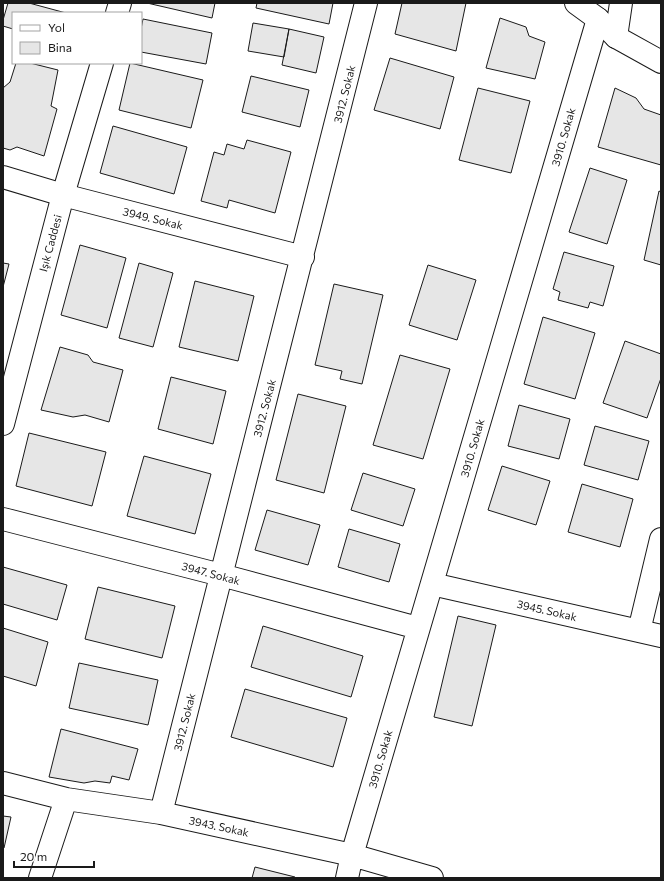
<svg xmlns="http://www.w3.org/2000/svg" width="664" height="881" viewBox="0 0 664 881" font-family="Commissioner,sans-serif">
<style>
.building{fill:#e6e6e6;stroke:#1a1a1a}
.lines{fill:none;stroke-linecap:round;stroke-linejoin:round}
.street-casing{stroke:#1a1a1a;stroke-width:24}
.secondary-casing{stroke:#1a1a1a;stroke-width:24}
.street{stroke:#fff;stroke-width:22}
.secondary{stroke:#fff;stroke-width:22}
.labels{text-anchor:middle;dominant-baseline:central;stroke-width:3;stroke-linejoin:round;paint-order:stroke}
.street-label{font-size:11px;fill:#1a1a1a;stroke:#fff}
</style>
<rect width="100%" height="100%" fill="#fff"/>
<path class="building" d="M 8,3 L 29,3 L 66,13 L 13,13 L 13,29 L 3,26 L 3,20 Z
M 147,3 L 215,3 L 212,18 Z
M 257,3 L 333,3 L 329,24 L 256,8 Z
M 402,3 L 466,3 L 456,51 L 395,34 Z
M 500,18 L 526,27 L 529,36 L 545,42 L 535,79 L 486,68 Z
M 143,19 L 212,33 L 206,64 L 141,52 L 141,29 Z
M 253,23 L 289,29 L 284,57 L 248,51 Z
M 289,29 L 324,37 L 316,73 L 282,65 Z
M 390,58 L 454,77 L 440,129 L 374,110 Z
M 16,63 L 30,63 L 58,70 L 51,106 L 57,109 L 44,156 L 17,147 L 10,150 L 3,148 L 3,88 L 10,82 Z
M 130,63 L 203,80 L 191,128 L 119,110 Z
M 251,76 L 309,90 L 300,127 L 242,112 Z
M 478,88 L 530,101 L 511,173 L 459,160 Z
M 615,88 L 636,98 L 644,109 L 661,115 L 661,165 L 598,147 Z
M 113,126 L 187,147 L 174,194 L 100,173 Z
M 247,140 L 291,152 L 275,213 L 229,200 L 227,208 L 201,201 L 214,152 L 224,155 L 227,144 L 244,149 Z
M 590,168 L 627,180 L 607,244 L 569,232 Z
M 659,191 L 661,192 L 661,265 L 644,260 Z
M 80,245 L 126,258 L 107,328 L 61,315 Z
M 564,252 L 614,266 L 603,306 L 590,302 L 588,308 L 558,300 L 560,292 L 553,289 Z
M 3,263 L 9,264 L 3,287 Z
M 139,263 L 173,273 L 153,347 L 119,338 Z
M 428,265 L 476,280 L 457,340 L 409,325 Z
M 195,281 L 254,296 L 238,361 L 179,347 Z
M 334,284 L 383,295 L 362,384 L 340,379 L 342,371 L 315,365 Z
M 543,317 L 595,333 L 575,399 L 524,384 Z
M 625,341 L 661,354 L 661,378 L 647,418 L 603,403 Z
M 60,347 L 88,355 L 93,362 L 123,370 L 109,422 L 85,415 L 73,417 L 41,410 Z
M 400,355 L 450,369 L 423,459 L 373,445 Z
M 171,377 L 226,391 L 213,444 L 158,429 Z
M 298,394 L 346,406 L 324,493 L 276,480 Z
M 519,405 L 570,419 L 559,459 L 508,446 Z
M 595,426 L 649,441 L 638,480 L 584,465 Z
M 29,433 L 106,452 L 92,506 L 16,486 Z
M 144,456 L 211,474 L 195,534 L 127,516 Z
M 502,466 L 550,481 L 536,525 L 488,510 Z
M 363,473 L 415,489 L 403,526 L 351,510 Z
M 582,484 L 633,499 L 620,547 L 568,532 Z
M 267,510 L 320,525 L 308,565 L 255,550 Z
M 349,529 L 400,544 L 389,582 L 338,567 Z
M 3,567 L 67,585 L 57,620 L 3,604 Z
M 98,587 L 175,606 L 162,658 L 85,639 Z
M 458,616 L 496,625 L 472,726 L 434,717 Z
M 263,626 L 363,656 L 351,697 L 251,667 Z
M 3,628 L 48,642 L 36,686 L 3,676 Z
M 79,663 L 158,680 L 148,725 L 69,708 Z
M 245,689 L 347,718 L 333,767 L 231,737 Z
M 61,729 L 138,749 L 129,780 L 112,776 L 110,783 L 95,781 L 84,783 L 49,777 Z
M 3,816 L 11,817 L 4,848 L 3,848 Z
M 255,867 L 295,877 L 295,878 L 252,878 Z"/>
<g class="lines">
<defs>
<path id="street" d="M 616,37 L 621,3
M 3,177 L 63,195 L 303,257
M 3,519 L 221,575 L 418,628
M 432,584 L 661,636
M 639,631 L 661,539
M 3,783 L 66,799 L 161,813 L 352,855 L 432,878
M 161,813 L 366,3
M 40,878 L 66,799
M 347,878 L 352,855 L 598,19"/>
<path id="secondary" d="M 576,3 L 598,19 L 616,37 L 661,62
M 117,13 L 120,3
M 3,424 L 63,195 L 102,63"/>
</defs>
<use href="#street" class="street-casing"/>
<use href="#secondary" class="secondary-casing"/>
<use href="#street" class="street"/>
<use href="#secondary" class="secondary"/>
</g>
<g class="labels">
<g class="street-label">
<text transform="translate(344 94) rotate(-76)">3912. Sokak</text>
<text transform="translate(563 137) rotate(-74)">3910. Sokak</text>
<text transform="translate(153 218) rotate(14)">3949. Sokak</text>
<text transform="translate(50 243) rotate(-75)">Işık Caddesi</text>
<text transform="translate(264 408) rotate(-75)">3912. Sokak</text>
<text transform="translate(472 448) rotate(-74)">3910. Sokak</text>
<text transform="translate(211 573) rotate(15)">3947. Sokak</text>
<text transform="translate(547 610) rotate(13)">3945. Sokak</text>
<text transform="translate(184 722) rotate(-76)">3912. Sokak</text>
<text transform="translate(380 759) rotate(-74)">3910. Sokak</text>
<text transform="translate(219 826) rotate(12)">3943. Sokak</text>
</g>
</g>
<rect width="664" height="881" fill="none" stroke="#1a1a1a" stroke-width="8"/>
<rect x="12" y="12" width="130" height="52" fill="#ffffff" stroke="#a3a3a3"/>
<rect x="20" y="25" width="20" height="6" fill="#ffffff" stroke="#a3a3a3"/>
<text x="48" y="32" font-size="12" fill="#1a1a1a">Yol</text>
<rect x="20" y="42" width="20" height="12" fill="#e6e6e6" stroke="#a3a3a3"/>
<text x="48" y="52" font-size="12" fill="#1a1a1a">Bina</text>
<path d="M14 861v6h80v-6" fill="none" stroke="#1a1a1a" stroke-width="2"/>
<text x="20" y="861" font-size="12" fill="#1a1a1a" stroke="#ffffff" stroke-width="3" paint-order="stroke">20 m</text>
</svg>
